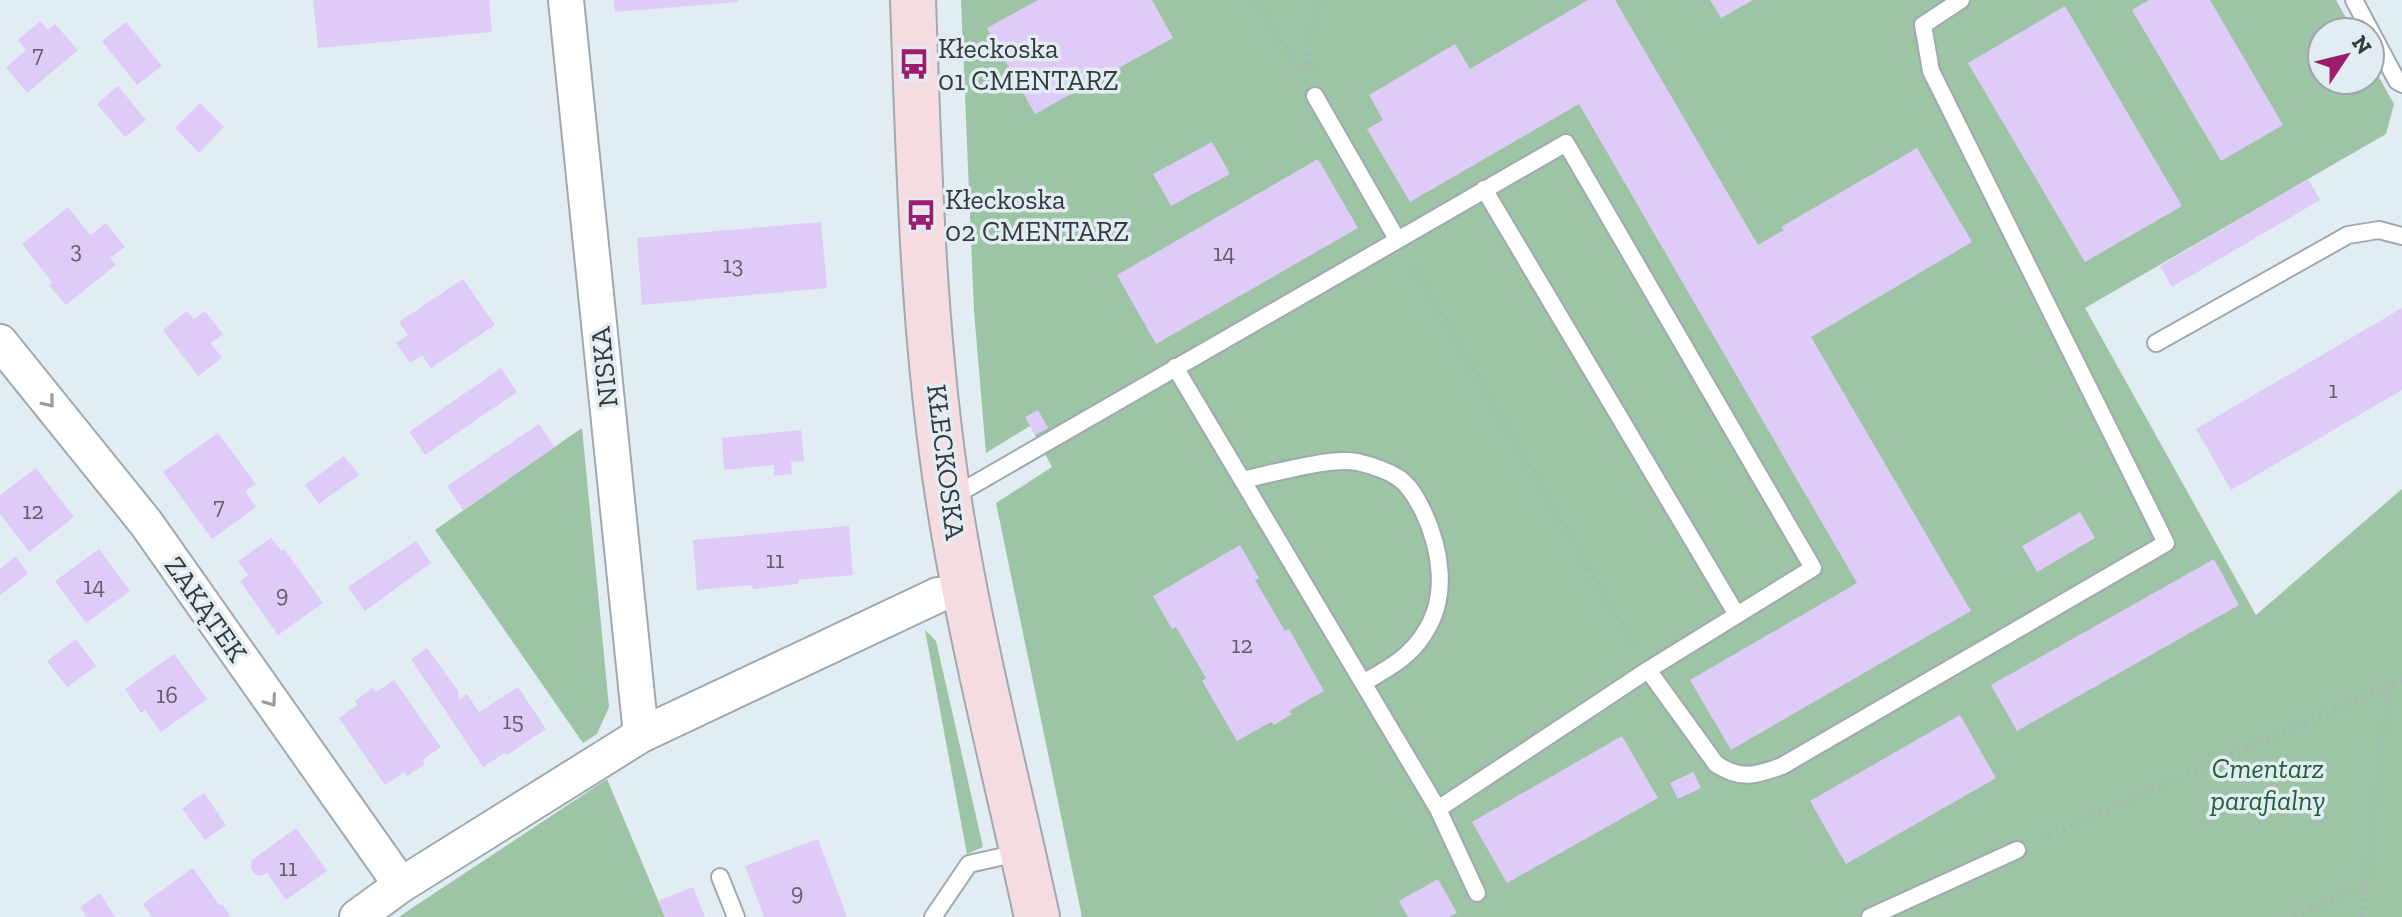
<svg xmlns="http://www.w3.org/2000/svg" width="2402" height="917" viewBox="0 0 2402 917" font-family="'Zilla Slab',serif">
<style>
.green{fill:#9cc4a5}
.building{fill:#dfcbf7}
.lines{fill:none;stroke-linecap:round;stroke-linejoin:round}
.lane-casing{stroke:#a0a9b0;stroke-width:20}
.street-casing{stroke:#a0a9b0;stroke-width:38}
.secondary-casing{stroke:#a0a9b0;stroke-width:48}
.path{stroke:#aab2b8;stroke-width:5;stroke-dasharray:2 6;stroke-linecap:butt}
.lane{stroke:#fff;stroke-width:16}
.street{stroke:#fff;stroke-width:34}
.secondary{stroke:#f6dce1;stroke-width:44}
.oneway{stroke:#9a9c9e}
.labels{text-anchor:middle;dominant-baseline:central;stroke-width:7;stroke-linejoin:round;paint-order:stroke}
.number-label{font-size:24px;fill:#605e6c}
.poi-label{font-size:28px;fill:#363a3d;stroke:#e2ecf3;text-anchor:start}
.street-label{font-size:28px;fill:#363a3d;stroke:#e2ecf3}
.park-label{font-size:28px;font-style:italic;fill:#216137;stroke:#e2ecf3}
</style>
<rect width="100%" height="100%" fill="#e2ecf3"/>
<path class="green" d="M 961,0 L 2336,0 L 2354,32 L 2322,32 L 2322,80 L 2370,80 L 2370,61 L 2394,104 L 2386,134 L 2085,308 L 2256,615 L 2402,489 L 2402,917 L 1082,917 L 996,503 L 1052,467 L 1030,426 L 986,453 L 974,311 Z
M 582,428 L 609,707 L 597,734 L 583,743 L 435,530 Z
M 925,630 L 936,641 L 983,847 L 967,854 Z
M 607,779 L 665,917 L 399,917 L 406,912 Z"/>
<path class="building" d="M 313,0 L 489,0 L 492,32 L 318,48 Z
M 614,0 L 738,0 L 738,2 L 615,12 Z
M 1038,0 L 1152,0 L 1173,38 L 1035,114 L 987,28 Z
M 1588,0 L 1615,0 L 1758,245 L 1784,230 L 1781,227 L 1917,148 L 1972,242 L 1811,337 L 1971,611 L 1731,750 L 1690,680 L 1857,583 L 1579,104 L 1410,202 L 1367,129 L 1383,120 L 1369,95 L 1455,44 L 1470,69 Z
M 1710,0 L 1753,0 L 1721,18 Z
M 2149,0 L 2210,0 L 2283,125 L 2221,161 L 2132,10 Z
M 2065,6 L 2182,206 L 2085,262 L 1968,63 Z
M 40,21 L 48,30 L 55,24 L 78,50 L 27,93 L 6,67 L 26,50 L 18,40 Z
M 126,22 L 162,66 L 137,85 L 102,41 Z
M 118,86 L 146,120 L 125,137 L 97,104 Z
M 200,103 L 224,127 L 199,153 L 175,128 Z
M 1212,142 L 1230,174 L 1171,206 L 1153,174 Z
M 1318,159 L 1358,228 L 1156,344 L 1117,275 Z
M 2308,179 L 2320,200 L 2172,287 L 2160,266 Z
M 68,207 L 90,235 L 106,223 L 125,247 L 110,258 L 116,265 L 66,305 L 49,285 L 52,282 L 22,244 Z
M 821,222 L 827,288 L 642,305 L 637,238 Z
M 463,279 L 495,325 L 431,368 L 422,355 L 410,363 L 396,343 L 408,335 L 399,322 Z
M 2402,308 L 2402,390 L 2231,490 L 2196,429 Z
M 187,311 L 194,319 L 205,311 L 223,334 L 211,343 L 222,358 L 198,376 L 163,330 Z
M 501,368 L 517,392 L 425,455 L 409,432 Z
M 1038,410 L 1048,428 L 1035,435 L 1025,417 Z
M 539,424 L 555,447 L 463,510 L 447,486 Z
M 801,430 L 804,461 L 791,462 L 792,474 L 774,476 L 774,465 L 724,470 L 722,438 Z
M 218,433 L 256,484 L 245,491 L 256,507 L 212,539 L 163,472 Z
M 344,456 L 359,475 L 319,504 L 305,485 Z
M 36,468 L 74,517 L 29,552 L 0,514 L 0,495 Z
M 2080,512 L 2095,538 L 2037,572 L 2022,546 Z
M 849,526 L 853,575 L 798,580 L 798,584 L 753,589 L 752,585 L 697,590 L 693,540 Z
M 271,538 L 282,551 L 284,549 L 323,603 L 278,635 L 240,581 L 248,575 L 238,561 Z
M 416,541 L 431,563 L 365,611 L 348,587 Z
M 1240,545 L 1259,578 L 1255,580 L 1285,631 L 1289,629 L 1324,691 L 1289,711 L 1292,714 L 1274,725 L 1271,722 L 1237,741 L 1202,681 L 1206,678 L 1176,627 L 1172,629 L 1153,596 Z
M 99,549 L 130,591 L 86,623 L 55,581 Z
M 16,556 L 28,574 L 0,595 L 0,569 Z
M 2214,559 L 2239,605 L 2017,731 L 1991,685 Z
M 76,639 L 96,666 L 67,687 L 47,661 Z
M 427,648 L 458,691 L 459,700 L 467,694 L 479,712 L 518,687 L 546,729 L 507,755 L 505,753 L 483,767 L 411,659 Z
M 174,654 L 207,699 L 161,732 L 145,710 L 141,713 L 125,689 Z
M 394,680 L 441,747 L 422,760 L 425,764 L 407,776 L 404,772 L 385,785 L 339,718 L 357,705 L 355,701 L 373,688 L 376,692 Z
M 1960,715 L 1996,778 L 1846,864 L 1810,801 Z
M 1622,736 L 1658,798 L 1507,883 L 1472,822 Z
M 1693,772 L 1701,788 L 1678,799 L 1670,783 Z
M 204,793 L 226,825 L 205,840 L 182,808 Z
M 296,828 L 327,871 L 286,900 L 267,873 L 259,876 L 255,874 L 251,868 L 251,864 L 252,860 Z
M 818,839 L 847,917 L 764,917 L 745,866 Z
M 193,868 L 220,906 L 222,904 L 231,917 L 152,917 L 143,904 Z
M 1438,879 L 1457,913 L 1449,917 L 1408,917 L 1399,901 Z
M 693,887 L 705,917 L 665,917 L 658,901 Z
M 100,893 L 115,917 L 87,917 L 80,907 Z"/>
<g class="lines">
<defs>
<path id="lane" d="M 2354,0 L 2397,81 L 2402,84
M 1315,96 L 1397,239
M 1484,189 L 1737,615
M 2156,343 L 2348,235 L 2379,230 L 2402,236
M 1175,367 L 1438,809 L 1477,893
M 1242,480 C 1271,474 1329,457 1357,462 C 1370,465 1386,470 1397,477 C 1409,484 1417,499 1423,511 C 1441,549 1449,597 1424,634 C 1409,658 1387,669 1363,683
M 952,497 L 1566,143 L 1813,568 L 1648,670 L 1438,809
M 1648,670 L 1716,764 C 1740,780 1755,776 1782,766 L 2166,543 L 1931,71 L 1923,25 L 1961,0
M 720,877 L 736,917
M 933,917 L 969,864 L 1022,852
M 1870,917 L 2017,850"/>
<path id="street" d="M 566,0 L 641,735
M 0,342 L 146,523 L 401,885
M 357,917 L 401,885 L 641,735 L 938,595"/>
<path id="secondary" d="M 913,0 C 919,168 923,336 949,502 C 971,641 1007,779 1037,917"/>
</defs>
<use href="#lane" class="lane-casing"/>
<use href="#street" class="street-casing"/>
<use href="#secondary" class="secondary-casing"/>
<path class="path" d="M 1255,0 L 1301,74
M 1311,71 L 1306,44 L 1322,0
M 1412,264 L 1634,647
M 2041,839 L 2402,680
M 2295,917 L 2365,885
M 2362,917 L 2389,687"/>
<use href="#lane" class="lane"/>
<use href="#street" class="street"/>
<use href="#secondary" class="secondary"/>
</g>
<defs><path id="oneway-chevron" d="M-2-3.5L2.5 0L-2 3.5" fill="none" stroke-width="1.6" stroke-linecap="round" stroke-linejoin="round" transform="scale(2)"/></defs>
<g class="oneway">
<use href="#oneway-chevron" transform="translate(49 402) rotate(51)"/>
<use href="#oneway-chevron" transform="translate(271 701) rotate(55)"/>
</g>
<defs>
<symbol id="bus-bare" viewBox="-9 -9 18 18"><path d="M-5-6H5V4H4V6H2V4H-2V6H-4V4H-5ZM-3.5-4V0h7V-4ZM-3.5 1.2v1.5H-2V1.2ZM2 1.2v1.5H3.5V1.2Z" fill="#9e1c6e" stroke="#e2ecf3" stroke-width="2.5" paint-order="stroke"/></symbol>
</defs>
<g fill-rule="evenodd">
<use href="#bus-bare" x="892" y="42" width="44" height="44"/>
<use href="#bus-bare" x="899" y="193" width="44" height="44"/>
</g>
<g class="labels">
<g class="number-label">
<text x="38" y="53">7</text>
<text x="76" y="249">3</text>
<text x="1224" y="252">14</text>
<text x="733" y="264">13</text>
<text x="2333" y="389">1</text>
<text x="219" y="505">7</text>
<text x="33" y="510">12</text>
<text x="775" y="559">11</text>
<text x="94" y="585">14</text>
<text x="282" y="593">9</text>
<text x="1242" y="644">12</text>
<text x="167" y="694">16</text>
<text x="513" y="720">15</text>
<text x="288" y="867">11</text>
<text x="797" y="891">9</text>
</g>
<g class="poi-label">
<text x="938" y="48">Kłeckoska<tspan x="938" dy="32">01 CMENTARZ</tspan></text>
<text x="945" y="199">Kłeckoska<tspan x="945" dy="32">02 CMENTARZ</tspan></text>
</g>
<g class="street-label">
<text transform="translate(604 367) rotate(-96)">NISKA</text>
<text transform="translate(946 462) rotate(83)">KŁECKOSKA</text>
<text transform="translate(206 609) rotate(55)">ZAKĄTEK</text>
</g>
<g class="park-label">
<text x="2268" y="768">Cmentarz<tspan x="2268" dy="32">parafialny</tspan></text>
</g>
</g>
<g transform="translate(2346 56) rotate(55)"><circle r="38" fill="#e2ecf3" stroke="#9da5aa" stroke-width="2"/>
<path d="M0-6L14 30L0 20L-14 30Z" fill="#9e1c6e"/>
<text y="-12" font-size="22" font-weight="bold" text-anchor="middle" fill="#363a3d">N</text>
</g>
</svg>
